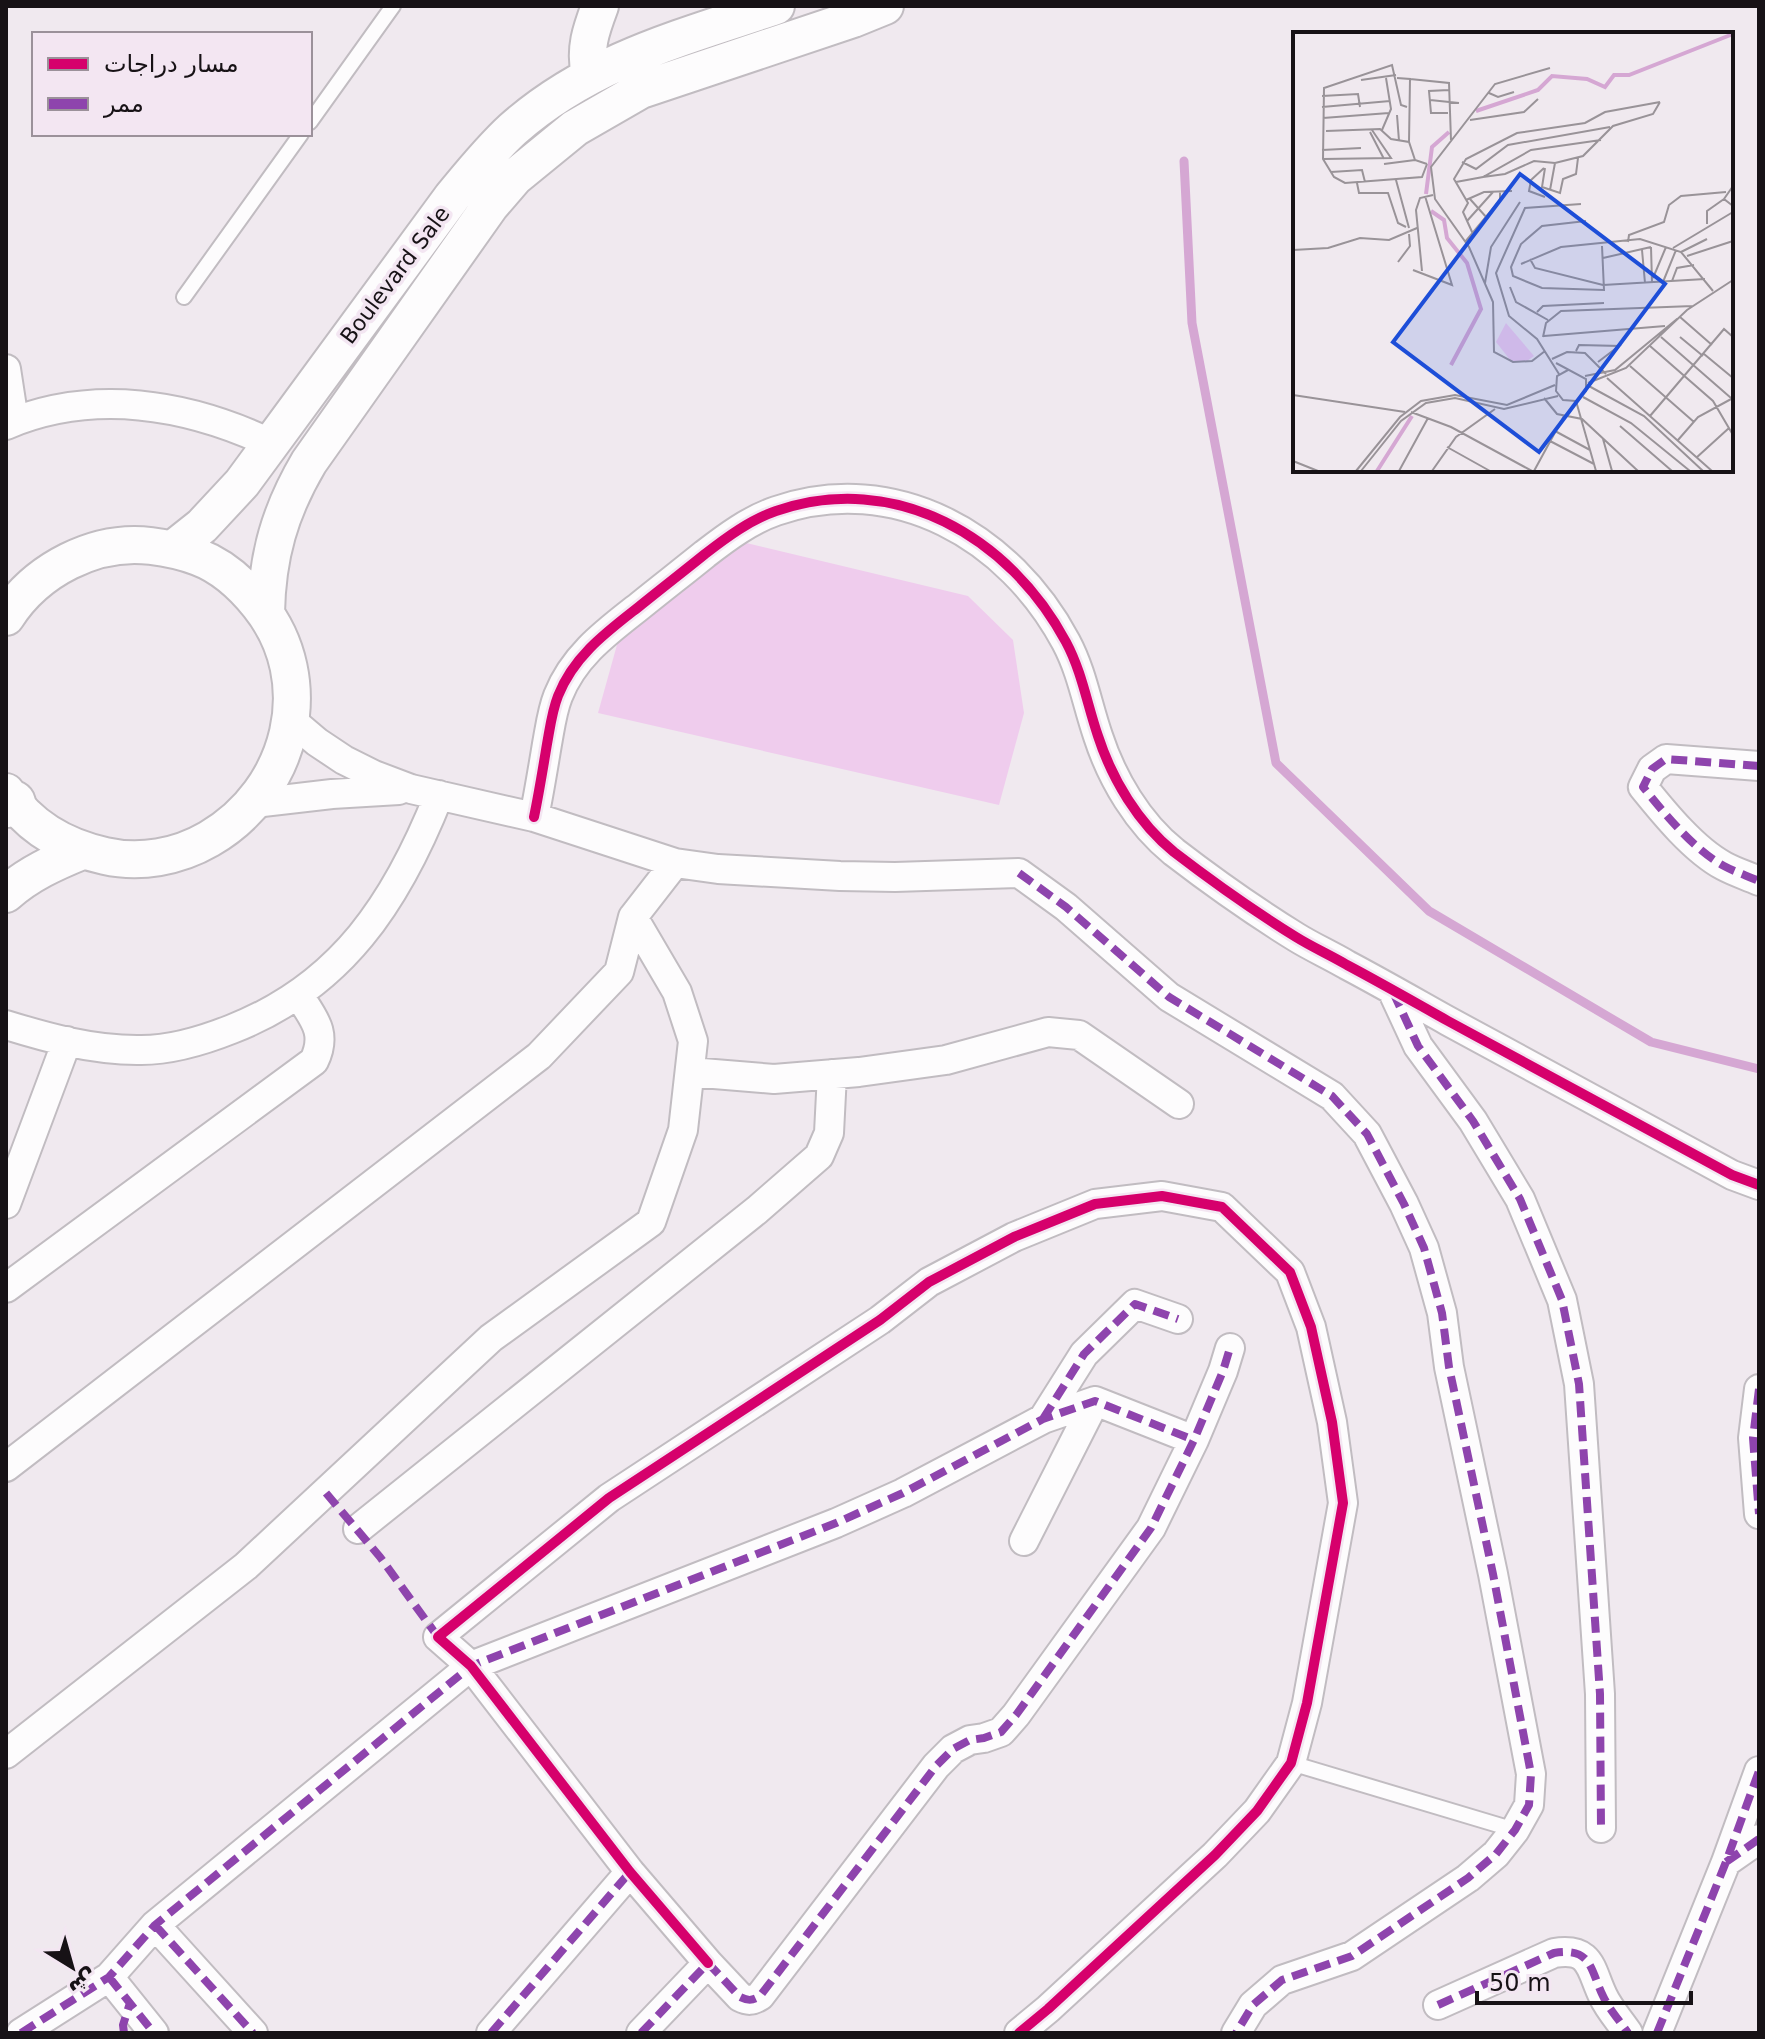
<svg xmlns="http://www.w3.org/2000/svg" width="1765" height="2039" viewBox="0 0 1765 2039" font-family="'DejaVu Sans','Noto Naskh Arabic',sans-serif">
<style>
.pitch{fill:#efcced}
.lines{fill:none;stroke-linecap:round;stroke-linejoin:round}
.stream{stroke:#d5a7d3;stroke-width:9}
.service-casing{stroke:#c1bcc1;stroke-width:18}
.minor-casing{stroke:#c1bcc1;stroke-width:32}
.tertiary-casing{stroke:#c1bcc1;stroke-width:40}
.trunk-casing{stroke:#c1bcc1;stroke-width:48}
.service{stroke:#fdfcfd;stroke-width:14}
.minor{stroke:#fdfcfd;stroke-width:28}
.tertiary{stroke:#fdfcfd;stroke-width:36}
.trunk{stroke:#fdfcfd;stroke-width:44}
.quiet{stroke:#8e44ad;stroke-width:8;stroke-dasharray:16 8;stroke-linecap:butt}
.cycleway-casing{stroke:#f3e6f2;stroke-width:15}
.cycleway{stroke:#d6006c;stroke-width:10}
.labels{text-anchor:middle;dominant-baseline:central;stroke-width:7;stroke-linejoin:round;paint-order:stroke}
.street-label{font-size:22px;fill:#171216;stroke:#f3e6f2}
.inset-river{fill:none;stroke:#d5a7d3;stroke-width:4}
.inset-road{fill:none;stroke:#999398;stroke-width:2}
.view{fill:#1d4ed8;fill-opacity:0.15;stroke:#1d4ed8;stroke-width:4}
.inset-edge{fill:none;stroke:#171216;stroke-width:4}
</style>
<rect width="100%" height="100%" fill="#f0e9ef"/>
<path class="pitch" d="M 738,541 L 968,596 L 1013,640 L 1024,713 L 999,805 L 598,713 L 620,634 Z"/>
<g class="lines">
<path class="stream" d="M 1184,161 L 1192,323 L 1276,763 L 1429,911 L 1651,1042 L 1759,1069"/>
<defs>
<path id="service" d="M 310,122 L 393,6
M 184,297 L 301,134
M 1291,1763 L 1515,1830"/>
<path id="minor" d="M 6,369 L 14,421
M 6,425 C 93,388 187,404 270,443
M 291,720 L 317,742 L 344,760 L 374,775 L 411,789 L 534,817 L 675,863 L 718,869 L 840,876 L 895,877 L 1019,873 L 1066,907 L 1169,997 L 1332,1096 L 1367,1134 L 1404,1204 L 1424,1248 L 1442,1313 L 1449,1367 L 1493,1574 L 1531,1774 L 1529,1805 L 1515,1830 L 1496,1854 L 1468,1878 L 1352,1956 L 1282,1980 L 1253,2005 L 1236,2033
M 1759,766 L 1666,759 L 1652,769 L 1643,787 C 1664,813 1694,850 1724,866 C 1735,872 1748,876 1759,881
M 254,803 L 332,794 L 399,790
M 534,817 C 539,793 543,768 547,744 C 550,728 552,711 558,696 C 574,655 608,631 641,605 C 662,588 684,571 705,554 C 727,537 750,520 776,511 C 895,470 1010,537 1066,642 C 1082,672 1087,704 1098,736 C 1112,779 1138,823 1174,852 C 1213,882 1254,911 1296,937 C 1312,947 1330,955 1347,965 C 1381,983 1414,1002 1448,1021 C 1543,1072 1637,1124 1732,1175 L 1759,1185
M 1392,990 L 1418,1046 L 1473,1121 L 1520,1199 L 1562,1300 L 1579,1384 L 1600,1694 L 1601,1828
M 6,1025 C 48,1038 92,1050 137,1050 C 169,1051 202,1041 232,1029 C 342,986 397,901 439,795
M 690,1072 L 774,1079 L 859,1072 L 946,1060 L 1048,1032 L 1079,1035 L 1179,1104
M 6,1204 L 67,1041
M 6,1288 L 314,1061 C 328,1032 313,1018 298,994
M 1759,1389 L 1753,1438 L 1759,1514
M 1043,1419 L 1084,1354 L 1135,1304 L 1178,1319
M 6,1467 L 539,1056 L 619,972 L 633,917 L 675,863
M 358,1529 L 757,1210 L 819,1156 L 829,1133 L 832,1074
M 1024,1541 L 1095,1401
M 6,1754 L 246,1566 L 491,1338 L 651,1222 L 683,1130 L 693,1041 L 677,992 L 633,917
M 1726,1862 L 1759,1839
M 155,1925 L 253,2033
M 708,1963 L 630,1872 L 471,1666 L 438,1637 L 609,1498 L 880,1320 L 929,1282 L 1014,1237 L 1095,1204 L 1162,1196 L 1222,1207 L 1290,1272 L 1311,1327 L 1332,1422 L 1343,1503 L 1307,1703 L 1291,1763 L 1257,1811 L 1215,1855 L 1048,2009 L 1019,2033
M 109,1977 L 154,2033
M 1438,2005 L 1554,1953 C 1592,1947 1590,1969 1603,1996 C 1609,2009 1620,2021 1628,2033
M 21,2033 L 109,1977 L 155,1925 L 471,1666 L 836,1523 L 903,1493 L 1043,1419 L 1095,1401 L 1194,1440
M 491,2033 L 630,1872
M 641,2033 L 708,1963 L 740,1997 C 748,2001 752,2001 760,1996 L 936,1766 L 953,1749 L 970,1740 L 984,1738 L 1001,1732 L 1016,1715 L 1151,1528 L 1194,1440 L 1223,1371 L 1230,1348
M 1657,2033 L 1726,1862 L 1759,1771"/>
<path id="tertiary" d="M 590,75 C 584,49 591,30 600,6
M 173,549 L 202,526 L 242,483 L 452,197 C 471,174 490,150 513,129 C 590,61 681,38 776,6
M 266,613 C 267,556 280,511 309,462 L 490,206 L 515,177 L 575,128 L 641,90 L 853,19 L 885,6
M 6,617 C 36,570 95,539 151,546 C 167,548 182,551 198,557 C 222,566 243,585 259,605 C 320,681 292,791 209,839 C 178,857 140,864 105,856 C 64,847 29,827 6,792
M 6,894 C 28,874 55,862 82,851"/>
<path id="trunk" d="M 6,805 L 13,803"/>
</defs>
<use href="#service" class="service-casing"/>
<use href="#minor" class="minor-casing"/>
<use href="#tertiary" class="tertiary-casing"/>
<use href="#trunk" class="trunk-casing"/>
<use href="#service" class="service"/>
<use href="#minor" class="minor"/>
<use href="#tertiary" class="tertiary"/>
<use href="#trunk" class="trunk"/>
<path class="quiet" d="M 1759,766 L 1666,759 L 1652,769 L 1643,787 C 1664,813 1694,850 1724,866 C 1735,872 1748,876 1759,881
M 1019,873 L 1066,907 L 1169,997 L 1332,1096 L 1367,1134 L 1404,1204 L 1424,1248 L 1442,1313 L 1449,1367 L 1493,1574 L 1531,1774 L 1529,1805 L 1515,1830 L 1496,1854 L 1468,1878 L 1352,1956 L 1282,1980 L 1253,2005 L 1236,2033
M 1393,992 L 1418,1046 L 1473,1121 L 1520,1199 L 1562,1300 L 1579,1384 L 1600,1694 L 1601,1828
M 1759,1389 L 1753,1438 L 1759,1514
M 1043,1419 L 1084,1354 L 1135,1304 L 1178,1319
M 326,1493 L 380,1557 L 438,1637
M 1726,1862 L 1759,1839
M 155,1925 L 253,2033
M 109,1977 L 154,2033
M 1438,2005 L 1554,1953 C 1592,1947 1590,1969 1603,1996 C 1609,2009 1620,2021 1628,2033
M 21,2033 L 109,1977 L 155,1925 L 471,1666 L 836,1523 L 903,1493 L 1043,1419 L 1095,1401 L 1194,1440
M 124,2033 L 123,2025 L 130,2003
M 491,2033 L 630,1872
M 641,2033 L 708,1963 L 740,1997 C 748,2001 752,2001 760,1996 L 936,1766 L 953,1749 L 970,1740 L 984,1738 L 1001,1732 L 1016,1715 L 1151,1528 L 1194,1440 L 1223,1371 L 1230,1348
M 1657,2033 L 1726,1862 L 1759,1771"/>
<defs>
<path id="cycleway" d="M 534,817 C 539,793 543,768 547,744 C 550,728 552,711 558,696 C 574,655 608,631 641,605 C 662,588 684,571 705,554 C 727,537 750,520 776,511 C 895,470 1010,537 1066,642 C 1082,672 1087,704 1098,736 C 1112,779 1138,823 1174,852 C 1213,882 1254,911 1296,937 C 1312,947 1330,955 1347,965 C 1381,983 1414,1002 1448,1021 C 1543,1072 1637,1124 1732,1175 L 1759,1185
M 708,1963 L 630,1872 L 471,1666 L 438,1637 L 609,1498 L 880,1320 L 929,1282 L 1014,1237 L 1095,1204 L 1162,1196 L 1222,1207 L 1290,1272 L 1311,1327 L 1332,1422 L 1343,1503 L 1307,1703 L 1291,1763 L 1257,1811 L 1215,1855 L 1048,2009 L 1019,2033"/>
</defs>
<use href="#cycleway" class="cycleway-casing"/>
<use href="#cycleway" class="cycleway"/>
</g>
<g class="labels">
<g class="street-label">
<text transform="translate(395 275) rotate(-53)">Boulevard Sale</text>
</g>
</g>
<g transform="translate(1293 32)">
<rect width="440" height="440" fill="#f0e9ef"/>
<path d="M 213,291 L 241,324 L 234,329 L 218,329 L 203,310 Z" fill="#efcced"/>
<path class="inset-river" d="M 183,79 L 245,58 L 259,44 L 294,47 L 312,55 L 321,43 L 336,43 L 440,2M 133,162 L 139,115 L 156,100M 138,179 L 151,188 L 154,206 L 174,231 L 188,277 L 158,333M 84,439 L 119,384"/>
<path class="inset-road" d="M 104,46 L 117,47 L 116,110M 117,47 L 156,51 L 158,108M 68,48 L 103,43M 196,61 L 205,65 L 221,60M 29,64 L 65,62 L 67,75M 137,68 L 166,71M 29,75 L 97,69M 114,75 L 108,73 L 99,33 L 31,56 L 30,127 L 41,145 L 52,151 L 129,145 L 134,132M 155,81 L 138,81 L 136,59 L 156,58M 104,83 L 106,109M 30,86 L 96,81M 177,88 L 231,80 L 245,67M 89,98 L 98,77 L 93,46M 33,99 L 87,97 L 98,107 L 116,110 L 122,128 L 134,132M 77,100 L 91,127M 29,118 L 68,116M 30,127 L 98,126 L 79,98M 169,130 L 183,137 L 215,113 L 317,95M 91,132 L 122,128M 251,136 L 238,148 L 236,159 L 252,165M 252,136 L 249,155 L 267,161 L 270,147 L 283,142 L 285,126M 38,140 L 69,138 L 72,150M 190,145 L 212,142 L 241,129 L 262,131 L 290,124 L 320,94 L 360,82 L 367,70M 103,148 L 116,196M 163,150 L 190,145 L 238,118 L 308,108M 64,151 L 66,161 L 95,161 L 105,191 L 113,195M 440,154 L 431,167 L 440,174M 257,158 L 262,131M 177,167 L 194,186M 173,168 L 191,160 L 219,159M 174,189 L 200,160M 293,189 L 249,194 L 228,212 L 218,235 L 220,244 L 249,256 L 311,258 L 309,214M 414,192 L 414,179 L 431,167M 180,202 L 170,180 L 175,171 L 161,147 L 173,127 L 224,101 L 292,91 L 312,80 L 367,70M 172,210 L 207,168 L 207,159M 335,210 L 336,203 L 371,190 L 376,173 L 388,164 L 433,160M 358,215 L 359,250M 380,216 L 440,180M 0,218 L 35,216 L 67,206 L 96,208 L 124,196M 349,218 L 352,251M 388,220 L 414,207M 394,224 L 440,209M 310,226 L 358,215M 237,227 L 242,236 L 310,253 L 412,247M 105,230 L 117,214 L 116,202M 228,232 L 268,215 L 347,207 L 388,220 L 420,259M 120,238 L 159,253 L 132,164M 129,239 L 123,178 L 127,166 L 140,163M 360,246 L 373,215M 379,249 L 384,236 L 401,233M 370,250 L 383,218M 192,251 L 198,215 L 227,170M 217,255 L 223,270 L 255,288M 244,280 L 250,274 L 311,271M 387,285 L 419,313M 251,304 L 372,294M 250,305 L 253,291 L 268,279 L 400,274M 368,305 L 438,366M 387,305 L 410,324M 357,314 L 420,369 L 440,403M 252,319 L 239,329 L 220,330 L 201,320 L 200,270 L 176,215 L 142,167 L 138,135 L 202,52 L 257,36M 283,319 L 286,313 L 326,314 L 305,330M 411,322 L 440,346M 259,327 L 274,320 L 292,321 L 313,342M 263,331 L 293,347 L 293,359 L 283,369 L 270,368 L 263,359 L 264,344 L 275,338M 337,334 L 401,390M 266,342 L 244,307 L 216,284 L 203,241 L 232,176 L 288,172M 292,344 L 322,338 L 384,287M 314,346 L 419,439M 295,351 L 333,336 L 394,278 L 440,248M 294,353 L 351,384 L 410,439M 0,363 L 112,380M 290,365 L 338,391 L 397,439M 251,366 L 264,382 L 289,387 L 345,439M 283,369 L 303,439M 118,380 L 158,395 L 239,439M 357,384 L 431,297 L 440,305M 327,394 L 379,439M 262,399 L 297,418M 310,407 L 319,439M 385,408 L 405,385 L 440,366M 257,409 L 301,432M 154,415 L 197,439M 403,426 L 436,396M 0,429 L 25,439M 63,439 L 107,385 L 128,369 L 162,363 L 214,373 L 262,353M 68,439 L 108,389 L 133,371 L 162,366 L 211,377 L 265,364M 106,439 L 135,386M 139,439 L 163,405 L 202,377M 241,439 L 271,384"/>
<path class="view" d="M 227,142 L 372,252 L 246,420 L 100,310 Z"/>
<rect width="440" height="440" class="inset-edge"/>
</g>
<rect width="1765" height="2039" fill="none" stroke="#171216" stroke-width="16"/>
<rect x="32" y="32" width="280" height="104" fill="#f3e6f2" stroke="#9b919a" stroke-width="2"/>
<rect x="48" y="58" width="40" height="12" fill="#d6006c" stroke="#9b919a" stroke-width="2"/>
<text x="104" y="72" font-size="24" fill="#171216">مسار دراجات</text>
<rect x="48" y="98" width="40" height="12" fill="#8e44ad" stroke="#9b919a" stroke-width="2"/>
<text x="104" y="112" font-size="24" fill="#171216">ممر</text>
<g transform="translate(72 1967) rotate(143)" stroke="#f3e6f2" stroke-width="6" paint-order="stroke">
<path d="M0-6L14 30L0 20L-14 30Z" fill="#171216"/>
<text y="-12" font-size="22" font-weight="bold" text-anchor="middle" fill="#171216">ش</text>
</g>
<path d="M1477 1991v12h214v-12" fill="none" stroke="#171216" stroke-width="4"/>
<text x="1489" y="1991" font-size="24" fill="#171216" stroke="#f3e6f2" stroke-width="6" paint-order="stroke">50 m</text>
</svg>
